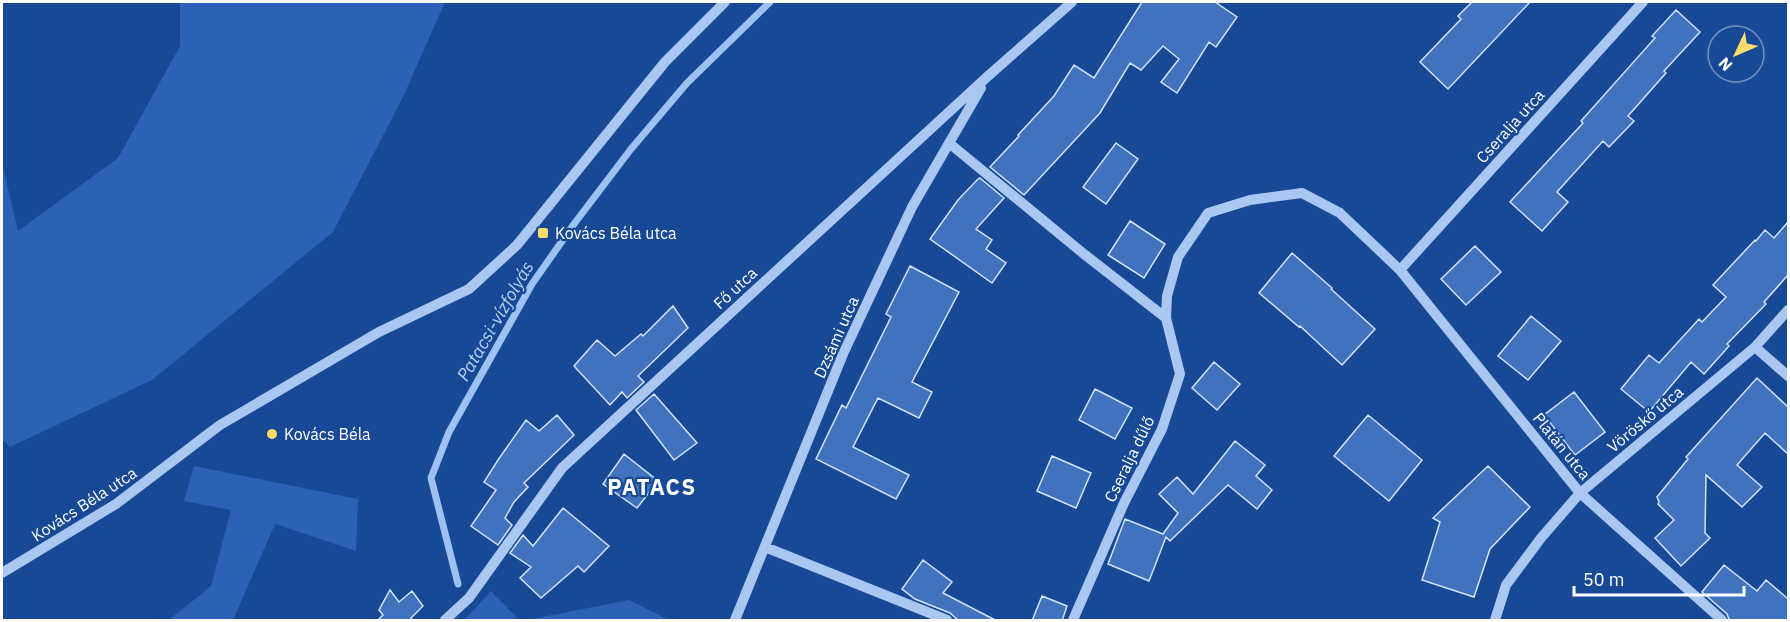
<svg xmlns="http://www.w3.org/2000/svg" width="1790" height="622" viewBox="0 0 1790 622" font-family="'IBM Plex Sans',sans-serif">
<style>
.green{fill:#2b62b5}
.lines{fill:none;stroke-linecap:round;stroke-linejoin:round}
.stream{stroke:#9dc1f3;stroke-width:7}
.building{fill:#4172be;stroke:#d2e3fc;stroke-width:1.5}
.minor{stroke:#aac7f1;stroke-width:10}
.poi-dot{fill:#ffdb6a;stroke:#184996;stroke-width:2}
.labels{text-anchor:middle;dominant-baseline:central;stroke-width:4.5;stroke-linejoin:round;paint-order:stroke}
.street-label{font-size:16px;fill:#fff;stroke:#184996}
.poi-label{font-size:16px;fill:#fff;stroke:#184996;text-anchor:start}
.water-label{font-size:18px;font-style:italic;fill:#b7d1f7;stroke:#184996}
.district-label{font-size:22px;font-weight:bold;letter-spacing:1.5px;fill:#fff;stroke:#184996}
</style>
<rect width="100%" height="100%" fill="#184996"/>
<path class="green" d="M 180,2 L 445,2 L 403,97 L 333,232 L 152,380 L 10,447 L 2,439 L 2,163 L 18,231 L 118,158 L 180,46 Z
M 194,466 L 358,499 L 356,551 L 275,524 L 233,620 L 169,620 L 211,586 L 231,510 L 184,501 Z
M 491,591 L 519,620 L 464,620 Z
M 629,600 L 669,620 L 527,620 Z"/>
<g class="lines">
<path class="stream" d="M 458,584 L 431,478 L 449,432 L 532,284 L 574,224 L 631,149 L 687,83 L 770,2"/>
</g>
<path class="building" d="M 1142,2 L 1215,2 L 1237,17 L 1216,47 L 1209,42 L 1177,93 L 1161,82 L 1179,59 L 1163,46 L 1141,70 L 1130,63 L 1100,113 L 1024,195 L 990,167 L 1019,136 L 1018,135 L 1054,96 L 1074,65 L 1094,78 Z
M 1472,2 L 1530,2 L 1448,89 L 1420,62 L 1461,19 L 1458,16 Z
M 1676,10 L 1700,32 L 1664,71 L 1666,73 L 1628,116 L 1634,121 L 1609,147 L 1603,141 L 1557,192 L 1568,202 L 1542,231 L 1510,202 L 1583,123 L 1581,121 L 1655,38 L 1652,36 Z
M 1116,143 L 1138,159 L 1106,204 L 1083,187 Z
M 980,178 L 1004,198 L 976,229 L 992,240 L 986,249 L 1006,263 L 992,283 L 930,239 L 958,200 L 978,179 Z
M 1130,221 L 1165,244 L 1144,278 L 1108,255 Z
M 1788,222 L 1788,275 L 1764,302 L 1766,304 L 1727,344 L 1729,346 L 1704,374 L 1691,362 L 1649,412 L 1621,389 L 1649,355 L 1659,363 L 1699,319 L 1702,322 L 1726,297 L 1713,285 L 1755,240 L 1756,241 L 1765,230 L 1774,238 Z
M 1475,246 L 1501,272 L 1466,305 L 1441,279 Z
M 1292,253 L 1332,288 L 1331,289 L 1375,329 L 1342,365 L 1300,326 L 1299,327 L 1259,293 Z
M 910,266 L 959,292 L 912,382 L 932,392 L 919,418 L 878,398 L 853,447 L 909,475 L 896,499 L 816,459 L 842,405 L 846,408 L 891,317 L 886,314 Z
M 673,306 L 688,328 L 638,376 L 644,382 L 627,398 L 622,392 L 610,405 L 574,366 L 597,340 L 615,356 L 641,334 L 643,336 Z
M 1531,316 L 1561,341 L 1528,380 L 1498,356 Z
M 1214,362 L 1240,384 L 1217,410 L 1192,388 Z
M 1757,378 L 1788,407 L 1788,454 L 1765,433 L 1737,465 L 1762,487 L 1742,507 L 1706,475 L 1705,533 L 1710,538 L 1681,566 L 1655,538 L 1674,520 L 1658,504 L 1659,502 L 1657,497 L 1688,459 L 1686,457 Z
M 1095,389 L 1132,408 L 1115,439 L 1079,420 Z
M 1574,392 L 1605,432 L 1575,455 L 1544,415 Z
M 654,394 L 697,443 L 674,460 L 636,410 Z
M 557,415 L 574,435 L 524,483 L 528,487 L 514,502 L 505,518 L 512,525 L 498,545 L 471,526 L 496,490 L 484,482 L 498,460 L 526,420 L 539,431 Z
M 1368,415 L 1422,460 L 1389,501 L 1334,456 Z
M 1235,441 L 1265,465 L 1256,476 L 1272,490 L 1257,509 L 1228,485 L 1170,541 L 1166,537 L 1149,581 L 1108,564 L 1125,519 L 1163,534 L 1178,513 L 1159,494 L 1177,477 L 1193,494 Z
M 624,454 L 658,481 L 637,508 L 603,484 Z
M 1052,456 L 1091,473 L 1076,508 L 1037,491 Z
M 1488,466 L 1530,507 L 1490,549 L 1474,597 L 1422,580 L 1440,522 L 1433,518 Z
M 563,508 L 609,546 L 584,572 L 578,566 L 541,598 L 520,578 L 531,567 L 510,553 L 523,535 L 533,546 Z
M 923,560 L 952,582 L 943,593 L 997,621 L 959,621 L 950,613 L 915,599 L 902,589 Z
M 1724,565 L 1757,591 L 1766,580 L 1788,599 L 1788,621 L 1731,621 L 1729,619 L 1727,614 L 1702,592 Z
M 390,590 L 399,602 L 412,591 L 423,606 L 411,618 L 413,621 L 377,621 L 383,615 L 379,610 Z
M 1042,596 L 1067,606 L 1062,621 L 1032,621 Z"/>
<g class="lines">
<path class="minor" d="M 949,143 L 1084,254 L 1166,318
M 1400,270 L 1643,2
M 1755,347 L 1788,376
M 765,547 L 947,620
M 2,573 L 116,504 L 220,425 L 379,332 L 469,289 L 517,245 L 665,62 L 725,2
M 445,620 L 469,598 L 562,468 L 987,77 L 1072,2
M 735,620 L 843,354 L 912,207 L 981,88
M 1073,620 L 1124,503 L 1162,429 L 1180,374 L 1166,318 L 1167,296 L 1178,257 L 1208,213 L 1250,200 L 1302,193 L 1340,213 L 1400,270 L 1580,493 L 1722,620
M 1495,620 L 1506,585 L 1541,538 L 1580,493 L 1755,347 L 1788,310"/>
</g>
<g class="poi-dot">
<rect x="537" y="227" width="12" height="12" rx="3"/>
<circle cx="272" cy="434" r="6"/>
</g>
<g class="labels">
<g class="street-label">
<text transform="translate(1510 126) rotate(-48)">Cseralja utca</text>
<text transform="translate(735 288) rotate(-43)">Fő utca</text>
<text transform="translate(836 337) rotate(-66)">Dzsámi utca</text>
<text transform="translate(1645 419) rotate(-40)">Vöröskő utca</text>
<text transform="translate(1562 446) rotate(51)">Platán utca</text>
<text transform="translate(1129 459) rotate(-64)">Cseralja dűlő</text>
<text transform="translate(84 504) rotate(-33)">Kovács Béla utca</text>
</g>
<g class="poi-label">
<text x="555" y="233">Kovács Béla utca</text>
<text x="284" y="434">Kovács Béla</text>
</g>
<g class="water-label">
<text transform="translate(495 321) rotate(-60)">Patacsi-vízfolyás</text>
</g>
<g class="district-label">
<text x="652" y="486">PATACS</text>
</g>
</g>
<rect width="1790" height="622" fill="none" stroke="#ffffff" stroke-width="6"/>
<g transform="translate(1736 54) rotate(226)"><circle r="28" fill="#184996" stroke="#7492c0" stroke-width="1.5"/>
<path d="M0-4.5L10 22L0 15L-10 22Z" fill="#ffdb6a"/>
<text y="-9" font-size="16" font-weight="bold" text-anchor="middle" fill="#ffffff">N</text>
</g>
<path d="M1574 586v9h170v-9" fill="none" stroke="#ffffff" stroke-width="3"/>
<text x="1583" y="586" font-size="18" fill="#ffffff" stroke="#184996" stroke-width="4.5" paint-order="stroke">50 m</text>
</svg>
